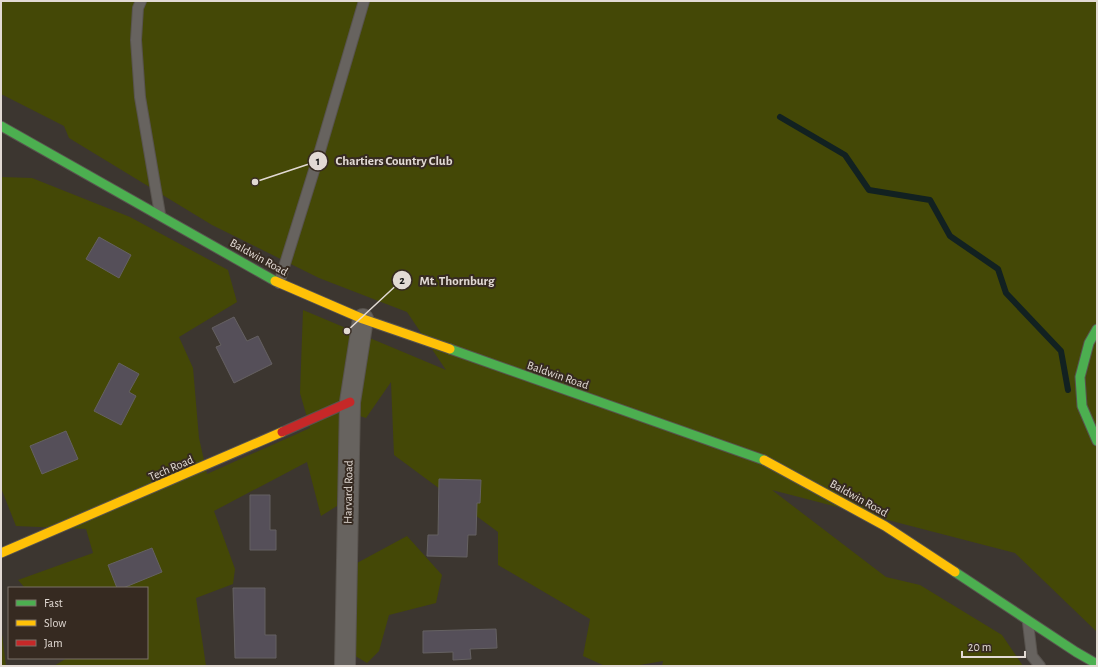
<svg xmlns="http://www.w3.org/2000/svg" width="1098" height="667" viewBox="0 0 1098 667" font-family="'Alegreya Sans',sans-serif">
<style>
.green{fill:#444806}
.lines{fill:none;stroke-linecap:round;stroke-linejoin:round}
.stream{stroke:#122121;stroke-width:6}
.building{fill:#554f59;stroke:#656162}
.lane-casing{stroke:#58534e;stroke-width:12}
.street-casing{stroke:#58534e;stroke-width:22}
.fast-casing{stroke:#58534e;stroke-width:11}
.slow-casing{stroke:#58534e;stroke-width:11}
.jam-casing{stroke:#58534e;stroke-width:11}
.lane{stroke:#67635f;stroke-width:10}
.street{stroke:#67635f;stroke-width:20}
.fast{stroke:#4caf50;stroke-width:9}
.slow{stroke:#ffc107;stroke-width:9}
.jam{stroke:#c62828;stroke-width:9}
.labels{text-anchor:middle;dominant-baseline:central;stroke-width:4;stroke-linejoin:round;paint-order:stroke}
.street-label{font-size:12px;fill:#e2dad4;stroke:#362a21}
.leader{fill:none;stroke:#e2dad4;stroke-width:1.5}
.callout-dot{fill:#e2dad4;stroke:#362a21;stroke-width:1.5}
.mark-label{font-size:12px;text-anchor:middle;font-weight:bold;fill:#111}
.callout-label{font-size:13px;text-anchor:middle;font-weight:bold;fill:#e2dad4;stroke:#362a21;stroke-width:4;stroke-linejoin:round;paint-order:stroke}
</style>
<rect width="100%" height="100%" fill="#3c3630"/>
<path class="green" d="M 1,1 L 1097,1 L 1097,632 L 1015,553 L 772,490 L 886,577 L 920,585 L 1002,635 L 1023,666 L 662,666 L 663,661 L 634,666 L 605,666 L 583,656 L 590,619 L 498,565 L 498,532 L 394,455 L 391,382 L 366,418 L 345,411 L 337,506 L 321,516 L 307,462 L 214,511 L 235,569 L 233,584 L 196,598 L 206,666 L 54,666 L 67,658 L 147,658 L 147,588 L 25,588 L 18,580 L 93,553 L 86,529 L 16,526 L 1,488 L 1,177 L 32,178 L 130,217 L 228,270 L 237,302 L 179,337 L 193,368 L 199,438 L 207,474 L 310,428 L 300,393 L 303,310 L 446,370 L 407,312 L 319,278 L 212,225 L 69,138 L 64,126 L 1,94 Z
M 407,536 L 442,575 L 436,603 L 389,615 L 379,651 L 367,663 L 352,654 L 357,563 Z
M 1,626 L 6,666 L 1,666 Z"/>
<g class="lines">
<path class="stream" d="M 780,117 L 845,155 L 869,190 L 930,200 L 950,236 L 998,269 L 1006,293 L 1061,351 L 1068,390"/>
</g>
<path class="building" d="M 99,237 L 131,255 L 119,278 L 86,259 Z
M 234,317 L 247,341 L 258,336 L 272,364 L 234,383 L 216,347 L 221,345 L 212,328 Z
M 119,363 L 139,374 L 129,392 L 136,396 L 121,425 L 94,411 Z
M 66,431 L 78,459 L 42,474 L 30,446 Z
M 439,479 L 481,480 L 480,503 L 477,503 L 476,535 L 468,535 L 467,557 L 427,556 L 428,535 L 438,535 Z
M 250,495 L 270,495 L 270,530 L 276,530 L 276,550 L 250,550 Z
M 152,548 L 162,572 L 123,588 L 117,588 L 108,565 Z
M 233,588 L 265,588 L 265,635 L 276,635 L 276,658 L 235,658 Z
M 496,629 L 497,648 L 470,649 L 471,659 L 453,660 L 453,652 L 423,653 L 423,631 Z"/>
<g class="lines">
<defs>
<path id="lane" d="M 141,1 L 138,8 L 136,40 L 140,97 L 160,214
M 279,283 L 317,161 L 364,1
M 1028,623 L 1032,656 L 1040,666"/>
<path id="street" d="M 345,666 L 350,402 L 363,319"/>
<path id="fast" d="M 1,126 L 275,281
M 1097,329 L 1089,343 L 1080,377 L 1082,406 L 1097,441
M 450,349 L 764,460
M 955,572 L 1076,652 L 1097,664"/>
<path id="slow" d="M 275,281 L 363,319 L 450,349
M 764,460 L 885,526 L 955,572
M 1,553 L 282,432"/>
<path id="jam" d="M 282,432 L 350,402"/>
</defs>
<use href="#lane" class="lane-casing"/>
<use href="#street" class="street-casing"/>
<use href="#fast" class="fast-casing"/>
<use href="#slow" class="slow-casing"/>
<use href="#jam" class="jam-casing"/>
<use href="#lane" class="lane"/>
<use href="#street" class="street"/>
<use href="#fast" class="fast"/>
<use href="#slow" class="slow"/>
<use href="#jam" class="jam"/>
</g>
<g class="labels">
<g class="street-label">
<text transform="translate(259 257) rotate(29)">Baldwin Road</text>
<text transform="translate(558 375) rotate(19)">Baldwin Road</text>
<text transform="translate(171 468) rotate(-23)">Tech Road</text>
<text transform="translate(348 492) rotate(-89)">Harvard Road</text>
<text transform="translate(859 498) rotate(29)">Baldwin Road</text>
</g>
</g>
<path class="leader" d="M255 182L318 161M347 331L402 280"/>
<g class="callout-dot">
<circle cx="255" cy="182" r="4"/>
<circle cx="347" cy="331" r="4"/>
<circle cx="318" cy="161" r="10"/>
<circle cx="402" cy="280" r="10"/>
</g>
<g class="mark-label">
<text x="318" y="165">1</text>
<text x="402" y="284">2</text>
</g>
<g class="callout-label">
<text x="394" y="165">Chartiers Country Club</text>
<text x="457" y="285">Mt. Thornburg</text>
</g>
<rect width="1098" height="667" fill="none" stroke="#e2dad4" stroke-width="4"/>
<rect x="8" y="587" width="140" height="72" fill="#362a21" stroke="#7b7069"/>
<rect x="16" y="600" width="20" height="6" fill="#4caf50" stroke="#7b7069"/>
<text x="44" y="607" font-size="12" fill="#e2dad4">Fast</text>
<rect x="16" y="620" width="20" height="6" fill="#ffc107" stroke="#7b7069"/>
<text x="44" y="627" font-size="12" fill="#e2dad4">Slow</text>
<rect x="16" y="640" width="20" height="6" fill="#c62828" stroke="#7b7069"/>
<text x="44" y="647" font-size="12" fill="#e2dad4">Jam</text>
<path d="M962 651v6h63v-6" fill="none" stroke="#e2dad4" stroke-width="2"/>
<text x="968" y="651" font-size="12" fill="#e2dad4" stroke="#362a21" stroke-width="3" paint-order="stroke">20 m</text>
</svg>
